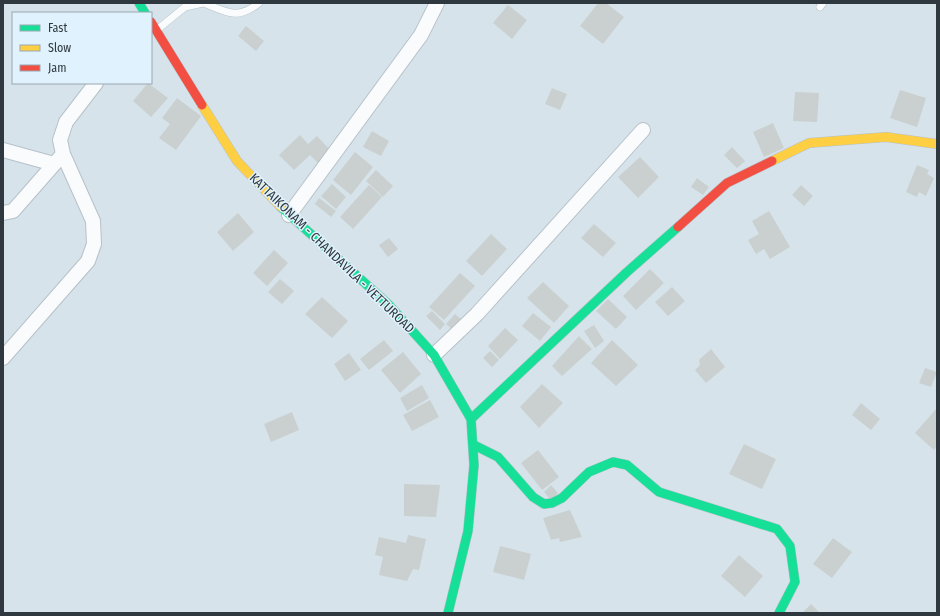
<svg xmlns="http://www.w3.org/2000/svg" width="940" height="616" viewBox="0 0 940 616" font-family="'Fira Sans Condensed',sans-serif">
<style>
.building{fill:#cad0cf}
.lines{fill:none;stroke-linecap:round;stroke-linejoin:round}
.lane-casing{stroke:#b7c1c8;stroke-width:8}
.street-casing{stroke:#b7c1c8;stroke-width:16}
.fast-casing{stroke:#b7c1c8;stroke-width:10}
.slow-casing{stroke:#b7c1c8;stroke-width:10}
.jam-casing{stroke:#b7c1c8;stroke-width:10}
.lane{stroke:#f9fbfc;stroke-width:7}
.street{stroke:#f9fbfc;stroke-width:14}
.fast{stroke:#16e098;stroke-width:9}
.slow{stroke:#ffcf43;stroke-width:9}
.jam{stroke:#f24e42;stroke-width:9}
.labels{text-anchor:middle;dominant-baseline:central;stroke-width:3;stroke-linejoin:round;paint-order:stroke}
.street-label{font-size:13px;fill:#2f383e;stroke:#dff2fd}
</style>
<rect width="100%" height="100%" fill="#d6e3eb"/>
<path class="building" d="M 598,3 L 606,3 L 624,17 L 603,44 L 580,26 Z
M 508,5 L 527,20 L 512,39 L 493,23 Z
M 246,26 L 264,41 L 256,51 L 238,36 Z
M 148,83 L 168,98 L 151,117 L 133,101 Z
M 552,88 L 567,94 L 560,110 L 545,104 Z
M 900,90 L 926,98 L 917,127 L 890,118 Z
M 795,92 L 819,93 L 817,122 L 793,121 Z
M 177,98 L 201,116 L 176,150 L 159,138 L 170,124 L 162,118 Z
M 773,123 L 784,148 L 764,157 L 753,132 Z
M 372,131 L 389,141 L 381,156 L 363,147 Z
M 300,135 L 308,144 L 317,136 L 331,151 L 318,163 L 310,155 L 294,170 L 279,155 Z
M 732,147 L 745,161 L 737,168 L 724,155 Z
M 355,152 L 373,167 L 351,195 L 333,180 Z
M 640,157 L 659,177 L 638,198 L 618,177 Z
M 917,165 L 929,170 L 927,174 L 934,178 L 926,196 L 919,192 L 917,197 L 906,192 Z
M 376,170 L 393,186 L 383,197 L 366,181 Z
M 697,178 L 709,187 L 703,195 L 691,187 Z
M 332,184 L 346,197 L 336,209 L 321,196 Z
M 369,185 L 382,197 L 353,229 L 340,217 Z
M 801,185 L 813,196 L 804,206 L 792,195 Z
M 319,198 L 336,211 L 331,217 L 315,204 Z
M 769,211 L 790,247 L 770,259 L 764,249 L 756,254 L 748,240 L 759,234 L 752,221 Z
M 238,213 L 254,232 L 233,251 L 217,232 Z
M 594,224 L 616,243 L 603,257 L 581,238 Z
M 491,234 L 507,249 L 482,276 L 466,261 Z
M 389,238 L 398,249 L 388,257 L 379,245 Z
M 274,250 L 288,263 L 267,286 L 253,273 Z
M 650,269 L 664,283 L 636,310 L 623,296 Z
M 460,273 L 475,286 L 444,320 L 429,307 Z
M 280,279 L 294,291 L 282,304 L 268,292 Z
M 543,282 L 569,306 L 554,323 L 527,298 Z
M 672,287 L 685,301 L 668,316 L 655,302 Z
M 322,297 L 348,321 L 332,338 L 305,314 Z
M 608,299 L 627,317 L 616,329 L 596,311 Z
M 432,311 L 445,324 L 440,330 L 426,316 Z
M 533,313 L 551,327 L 540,341 L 522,326 Z
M 455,314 L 463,321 L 454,331 L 446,324 Z
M 594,325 L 604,341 L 595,348 L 584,331 Z
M 505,328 L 518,340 L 500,359 L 488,346 Z
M 579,336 L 592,349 L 562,376 L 552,366 Z
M 384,340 L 393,351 L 369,370 L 360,359 Z
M 612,340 L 638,365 L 616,386 L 591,363 Z
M 711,349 L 725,367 L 706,383 L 695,370 L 700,365 L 699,360 Z
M 490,351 L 499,360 L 492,367 L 483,358 Z
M 403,352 L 421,374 L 400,393 L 381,370 Z
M 349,353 L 361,370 L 345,381 L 334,364 Z
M 925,368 L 937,372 L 931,387 L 919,383 Z
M 542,384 L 563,403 L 539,428 L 520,407 Z
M 422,385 L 429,398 L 407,411 L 400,398 Z
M 430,400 L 439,417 L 412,431 L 403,415 Z
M 861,403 L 880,419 L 871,430 L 852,415 Z
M 937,408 L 937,446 L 934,450 L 915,433 Z
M 292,412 L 299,430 L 271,442 L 264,424 Z
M 744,444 L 776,459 L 762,489 L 729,474 Z
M 538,450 L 559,477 L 542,490 L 521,463 Z
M 404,484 L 440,485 L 436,517 L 404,516 Z
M 551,485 L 558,493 L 551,500 L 544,492 Z
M 570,510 L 582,537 L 560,542 L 559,538 L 551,540 L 543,518 Z
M 408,535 L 426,539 L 419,570 L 413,569 L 407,581 L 379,575 L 383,557 L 375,555 L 379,537 L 406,543 Z
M 833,538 L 852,552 L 832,578 L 813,564 Z
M 500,546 L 531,554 L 524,580 L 493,572 Z
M 739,555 L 763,576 L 745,597 L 721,576 Z
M 811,604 L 820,613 L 802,613 Z"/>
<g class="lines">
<defs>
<path id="lane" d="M 204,3 C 228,13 237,20 259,3
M 820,7 L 823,3
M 158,29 L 185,7 L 203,3"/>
<path id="street" d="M 3,150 L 54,164
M 3,213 L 13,211 L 63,154
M 289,215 L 421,35 L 437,3
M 434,355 L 477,314 L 643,130
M 3,358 L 88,261 L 94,244 L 93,221 L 63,154 L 60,140 L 66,122 L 96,83"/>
<path id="fast" d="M 139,3 L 145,13
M 281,207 L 388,304 L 434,355 L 471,419 L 474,465 L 468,531 L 448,613
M 471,419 L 627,272 L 678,227
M 474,445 L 498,457 L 533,497 L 544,504 L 552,503 L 562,498 L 589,472 L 613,462 L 627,465 L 659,492 L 777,529 L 790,546 L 795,582 L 779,613"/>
<path id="slow" d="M 202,105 L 237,161 L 281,207
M 772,161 L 809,143 L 886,137 L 937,144"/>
<path id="jam" d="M 151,22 L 202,105
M 678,227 L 727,183 L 772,161"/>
</defs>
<use href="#lane" class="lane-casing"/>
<use href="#street" class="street-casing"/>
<use href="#fast" class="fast-casing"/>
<use href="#slow" class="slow-casing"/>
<use href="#jam" class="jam-casing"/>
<use href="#lane" class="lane"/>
<use href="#street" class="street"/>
<use href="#fast" class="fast"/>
<use href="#slow" class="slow"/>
<use href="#jam" class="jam"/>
</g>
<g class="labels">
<g class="street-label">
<text transform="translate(332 253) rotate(44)">KATTAIKONAM - CHANDAVILA - VETTUROAD</text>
</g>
</g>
<rect width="940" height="616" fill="none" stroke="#2f383e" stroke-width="8"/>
<rect x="12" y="12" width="140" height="72" fill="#dff2fd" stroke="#99a8b1"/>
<rect x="20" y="25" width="20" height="6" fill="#16e098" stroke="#99a8b1"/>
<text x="48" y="32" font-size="12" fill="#2f383e">Fast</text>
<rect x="20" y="45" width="20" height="6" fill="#ffcf43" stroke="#99a8b1"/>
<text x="48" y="52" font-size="12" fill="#2f383e">Slow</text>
<rect x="20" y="65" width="20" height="6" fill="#f24e42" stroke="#99a8b1"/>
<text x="48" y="72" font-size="12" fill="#2f383e">Jam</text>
</svg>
